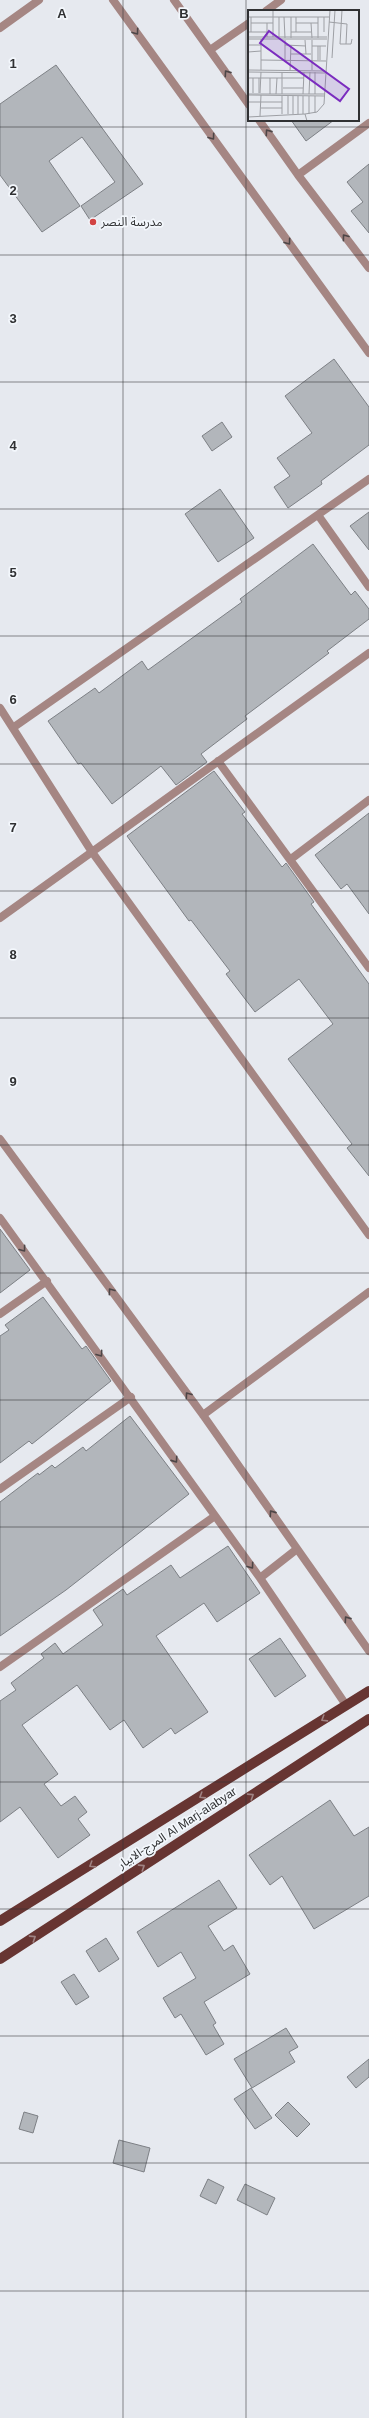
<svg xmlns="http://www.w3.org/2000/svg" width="369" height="2418" viewBox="0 0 369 2418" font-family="Helvetica,'Noto Sans Arabic',sans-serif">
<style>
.building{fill:#b2b6bb;stroke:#7d8085}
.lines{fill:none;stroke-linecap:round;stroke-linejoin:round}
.street{stroke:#a58683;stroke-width:8}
.primary{stroke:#673532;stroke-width:10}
.oneway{stroke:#4d4647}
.oneway2{stroke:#9f8383}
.grid{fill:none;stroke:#303133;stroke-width:1;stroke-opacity:0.55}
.poi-dot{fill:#d24343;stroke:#f3f7fc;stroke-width:1.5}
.labels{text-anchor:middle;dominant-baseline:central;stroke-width:3.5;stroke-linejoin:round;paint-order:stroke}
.poi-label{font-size:12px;fill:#303133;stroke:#f3f7fc;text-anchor:start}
.street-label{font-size:12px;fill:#303133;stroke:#f3f7fc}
.inset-road{fill:none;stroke:#9d9fa4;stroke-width:1}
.view{fill:#7b2cbf;fill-opacity:0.15;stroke:#7b2cbf;stroke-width:2}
.inset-edge{fill:none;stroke:#303133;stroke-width:2}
.grid-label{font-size:13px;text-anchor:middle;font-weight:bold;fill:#303133;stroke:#f3f7fc;stroke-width:3.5;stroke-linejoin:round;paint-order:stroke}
</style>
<rect width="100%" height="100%" fill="#e6e9ef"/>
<path class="building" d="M 56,65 L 143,184 L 90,220 L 81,206 L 115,182 L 82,137 L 49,161 L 80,206 L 42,232 L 0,175 L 0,104 Z
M 291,120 L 334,120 L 306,141 Z
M 369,164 L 369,233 L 351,211 L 363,202 L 347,182 Z
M 334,359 L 369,407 L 369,445 L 321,481 L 322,484 L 288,508 L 274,487 L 290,476 L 277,458 L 312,433 L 285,396 Z
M 222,422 L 232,437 L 212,451 L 202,436 Z
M 220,489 L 254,538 L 218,562 L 185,514 Z
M 369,512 L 369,550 L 350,526 Z
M 313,544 L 351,595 L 355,591 L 369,609 L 369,619 L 327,651 L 329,653 L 245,716 L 247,719 L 201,754 L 207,762 L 176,785 L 161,766 L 112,804 L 81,763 L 78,764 L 48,721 L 95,688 L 99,693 L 142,661 L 148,670 L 242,602 L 240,599 Z
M 214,771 L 245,812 L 242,814 L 282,867 L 286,863 L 314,902 L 311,904 L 369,984 L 369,1176 L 347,1148 L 352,1144 L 288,1059 L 333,1024 L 299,979 L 255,1012 L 226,974 L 230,971 L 191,920 L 189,921 L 127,836 Z
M 369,813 L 369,914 L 347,884 L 341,889 L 315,855 Z
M 0,1229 L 30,1270 L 0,1293 Z
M 43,1297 L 82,1349 L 86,1346 L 111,1381 L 32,1444 L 29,1441 L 0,1463 L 0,1336 L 9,1330 L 5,1325 Z
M 130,1416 L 189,1494 L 66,1590 L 0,1636 L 0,1502 L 38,1473 L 39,1475 L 52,1465 L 55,1468 L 83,1447 L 86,1451 Z
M 228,1546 L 260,1593 L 217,1622 L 204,1603 L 156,1636 L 208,1712 L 175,1734 L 171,1728 L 143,1748 L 124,1720 L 110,1730 L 77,1685 L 22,1725 L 58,1774 L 44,1784 L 61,1806 L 75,1796 L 87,1812 L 78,1819 L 90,1835 L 58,1858 L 20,1807 L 0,1822 L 0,1701 L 16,1690 L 11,1683 L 44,1658 L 41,1654 L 55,1643 L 63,1654 L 103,1625 L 93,1610 L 123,1589 L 127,1595 L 171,1565 L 180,1578 Z
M 280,1638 L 306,1676 L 275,1697 L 249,1659 Z
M 330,1800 L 354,1836 L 369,1827 L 369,1896 L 314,1929 L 282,1876 L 270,1885 L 249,1855 Z
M 219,1880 L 237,1908 L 208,1926 L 224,1951 L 233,1945 L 250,1974 L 204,2002 L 216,2023 L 213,2025 L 224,2044 L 206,2055 L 181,2014 L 175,2018 L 163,1998 L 196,1978 L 181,1952 L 158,1967 L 137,1932 Z
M 106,1938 L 119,1959 L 99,1972 L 86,1951 Z
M 74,1974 L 89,1997 L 76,2005 L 61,1982 Z
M 286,2028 L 298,2047 L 289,2052 L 295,2062 L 252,2088 L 234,2059 Z
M 369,2059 L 369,2077 L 356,2088 L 347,2077 Z
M 251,2088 L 272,2118 L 255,2129 L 234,2099 Z
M 288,2102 L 310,2124 L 297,2137 L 275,2115 Z
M 24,2112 L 38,2116 L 33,2133 L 19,2129 Z
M 119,2140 L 150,2148 L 144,2172 L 113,2163 Z
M 208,2179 L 224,2187 L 216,2204 L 200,2196 Z
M 245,2184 L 275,2198 L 267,2215 L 237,2200 Z"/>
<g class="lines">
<path class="street" d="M 113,0 L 369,353
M 174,0 L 249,105
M 266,11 L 281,0
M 0,28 L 39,0
M 210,50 L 249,23
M 259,120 L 298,175 L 369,268
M 298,175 L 369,123
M 318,515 L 369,587
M 0,708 L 92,852 L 369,1235
M 14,727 L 369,479
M 218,761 L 369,968
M 291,859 L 369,800
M 0,918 L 369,653
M 0,1139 L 203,1415 L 369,1651
M 0,1218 L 260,1578 L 346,1705
M 0,1314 L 47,1281
M 203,1415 L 369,1292
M 0,1489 L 131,1397
M 260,1578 L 297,1549
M 0,1667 L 215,1516"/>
<path class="primary" d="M 0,1921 L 369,1691
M 0,1959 L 369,1719"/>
</g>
<defs><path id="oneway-chevron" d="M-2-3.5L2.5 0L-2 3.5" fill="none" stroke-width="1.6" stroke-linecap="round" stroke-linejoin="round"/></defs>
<g class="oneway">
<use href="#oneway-chevron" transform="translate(136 32) rotate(54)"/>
<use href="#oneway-chevron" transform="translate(227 73) rotate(-125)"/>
<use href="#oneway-chevron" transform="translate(268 132) rotate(-125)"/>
<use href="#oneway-chevron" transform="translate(212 137) rotate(54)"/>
<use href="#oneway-chevron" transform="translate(345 237) rotate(-127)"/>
<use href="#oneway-chevron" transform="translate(288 242) rotate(54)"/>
<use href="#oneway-chevron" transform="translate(23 1249) rotate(53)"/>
<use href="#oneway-chevron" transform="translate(111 1291) rotate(-126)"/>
<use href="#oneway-chevron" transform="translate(100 1354) rotate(54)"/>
<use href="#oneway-chevron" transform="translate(188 1395) rotate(-126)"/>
<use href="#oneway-chevron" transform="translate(175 1460) rotate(55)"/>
<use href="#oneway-chevron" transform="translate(272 1513) rotate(-125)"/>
<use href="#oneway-chevron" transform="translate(251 1566) rotate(54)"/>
<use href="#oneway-chevron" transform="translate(347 1619) rotate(-125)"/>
</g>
<g class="oneway2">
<use href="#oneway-chevron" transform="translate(324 1719) rotate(148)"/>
<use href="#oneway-chevron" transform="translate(202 1796) rotate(148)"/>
<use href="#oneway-chevron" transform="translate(251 1796) rotate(-33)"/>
<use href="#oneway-chevron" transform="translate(92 1865) rotate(148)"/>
<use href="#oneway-chevron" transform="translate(142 1867) rotate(-33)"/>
<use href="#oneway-chevron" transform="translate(33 1938) rotate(-33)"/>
</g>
<path class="grid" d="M 123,0 L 123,2418M 246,0 L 246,2418M 0,127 L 369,127M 0,255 L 369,255M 0,382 L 369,382M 0,509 L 369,509M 0,636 L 369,636M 0,764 L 369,764M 0,891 L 369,891M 0,1018 L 369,1018M 0,1145 L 369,1145M 0,1273 L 369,1273M 0,1400 L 369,1400M 0,1527 L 369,1527M 0,1654 L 369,1654M 0,1782 L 369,1782M 0,1909 L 369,1909M 0,2036 L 369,2036M 0,2163 L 369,2163M 0,2291 L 369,2291"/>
<circle class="poi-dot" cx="93" cy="222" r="4"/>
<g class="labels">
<g class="poi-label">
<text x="101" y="222">مدرسة النصر</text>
</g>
<g class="street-label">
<text transform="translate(177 1828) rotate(-33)">المرج-الابيار Al Marj-alabyar</text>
</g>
</g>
<g transform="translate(248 10)">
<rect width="111" height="111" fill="#e6e9ef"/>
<path class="inset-road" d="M 25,0 L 25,27M 94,0 L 92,34 L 103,34 L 104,29M 0,7 L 81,7M 3,7 L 3,22M 31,7 L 31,27M 36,7 L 37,28M 70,7 L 70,28M 81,12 L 99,14 L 98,34M 3,13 L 25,13M 48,13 L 70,13M 63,13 L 64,28M 0,22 L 19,22M 43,22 L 63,22M 48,22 L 48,7M 76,22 L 76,7M 0,27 L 79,27M 19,27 L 19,13M 43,28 L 43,7M 0,29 L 79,29M 13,29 L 13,60M 57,30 L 58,44M 0,35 L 13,35M 37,35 L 58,36M 64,36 L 78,36M 0,42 L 13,41M 43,44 L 63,44M 84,48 L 87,0M 13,50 L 78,51M 37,50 L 37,30M 70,50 L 70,36M 72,50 L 72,36M 0,60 L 77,61M 64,60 L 64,30M 42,61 L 43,35M 0,62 L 77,63M 0,68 L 56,68M 35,78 L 55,78M 5,83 L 5,68M 11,83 L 11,68M 12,83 L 13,62M 0,84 L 77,84M 22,84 L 22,68M 28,84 L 29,68M 34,84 L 34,62M 55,84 L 56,62M 61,84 L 62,62M 67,84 L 67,62M 0,85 L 77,86M 45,86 L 45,104M 50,86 L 50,104M 55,86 L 55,104M 61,86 L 61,104M 0,92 L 34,92M 13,98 L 34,98M 67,103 L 67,86M 34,104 L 34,86M 40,104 L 40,86M 57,104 L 69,102 L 76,94 L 82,0M 12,106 L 13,85M 0,107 L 57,104 L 59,111"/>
<path class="view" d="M 21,21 L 101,79 L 92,91 L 12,33 Z"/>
<rect width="111" height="111" class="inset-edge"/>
</g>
<g class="grid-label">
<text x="62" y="18">A</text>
<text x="184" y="18">B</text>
<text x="13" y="68">1</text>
<text x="13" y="195">2</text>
<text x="13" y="323">3</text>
<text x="13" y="450">4</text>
<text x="13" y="577">5</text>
<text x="13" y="704">6</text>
<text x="13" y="832">7</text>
<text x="13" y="959">8</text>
<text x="13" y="1086">9</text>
</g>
</svg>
